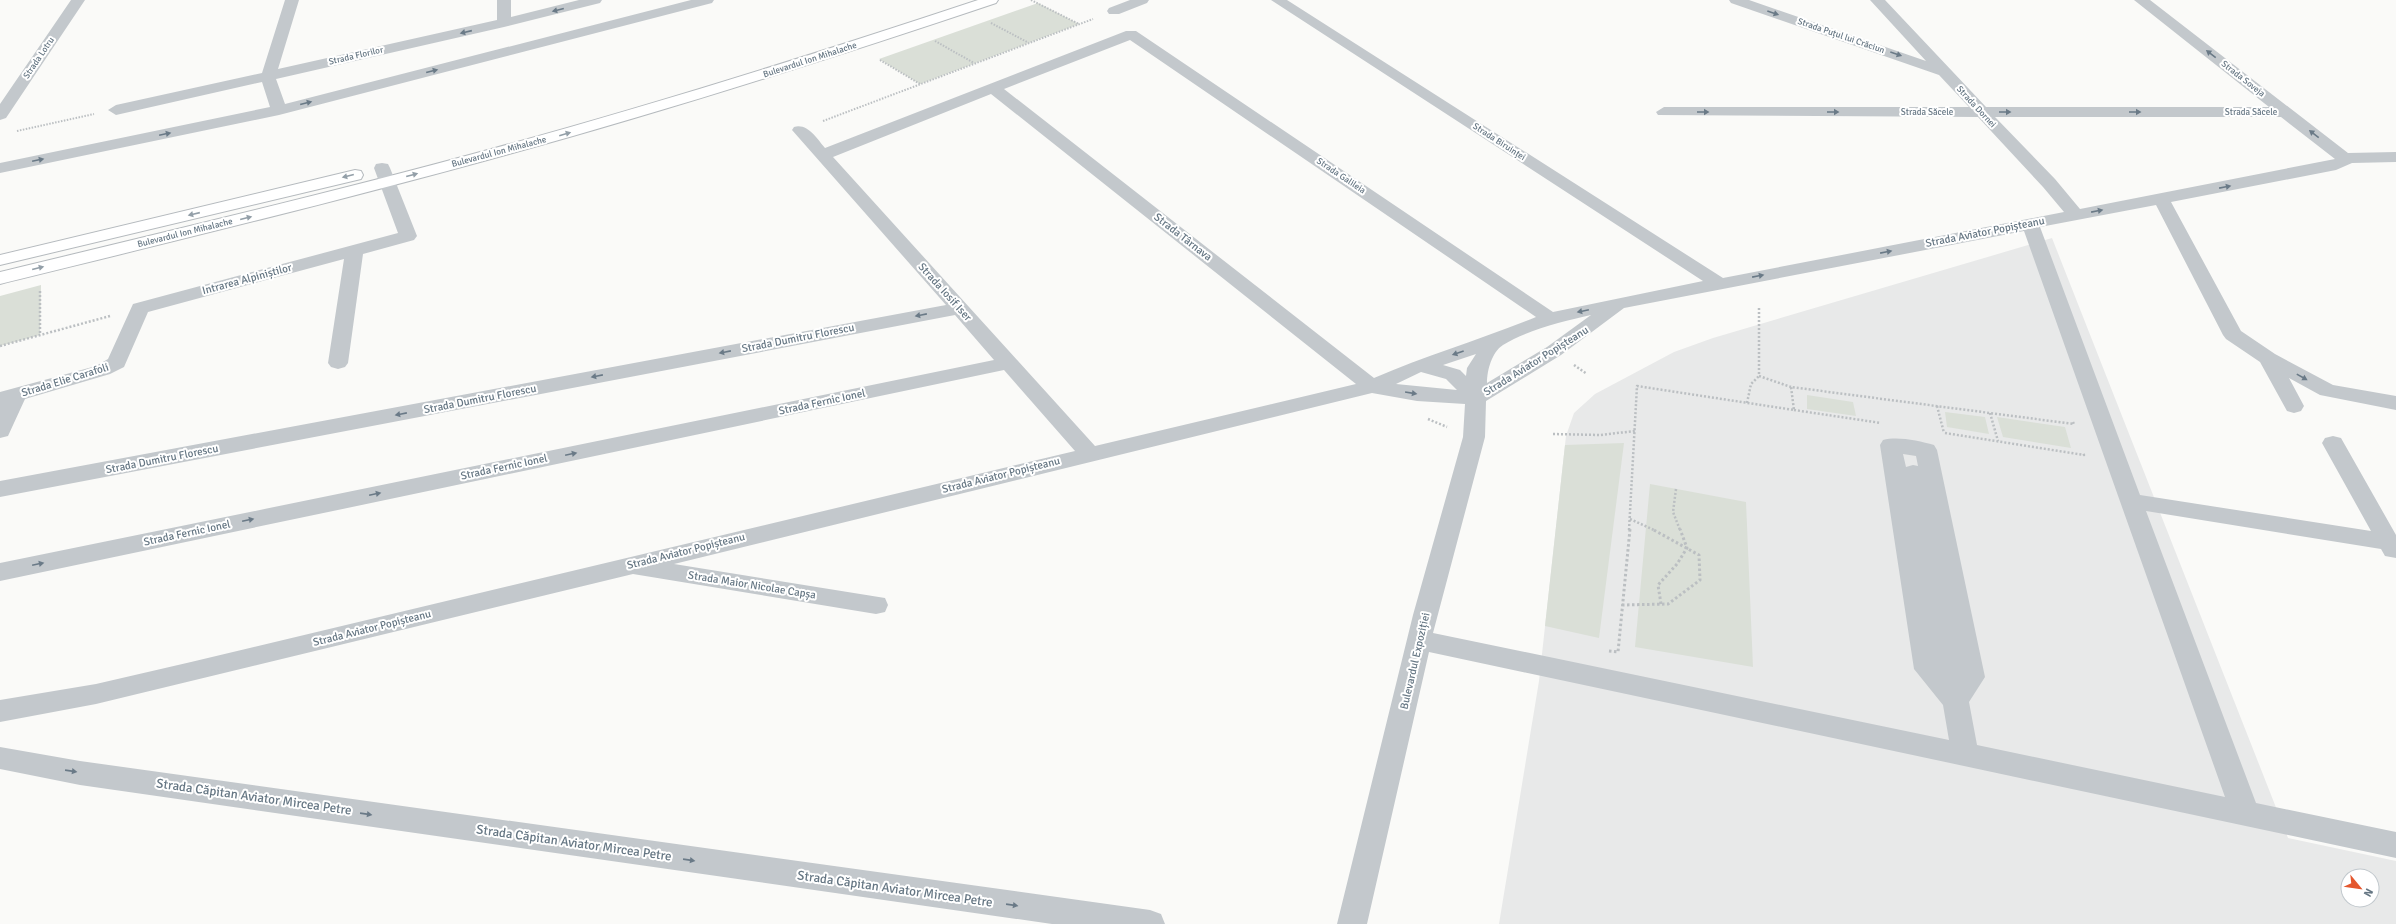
<svg xmlns="http://www.w3.org/2000/svg" width="2396" height="924" viewBox="0 0 2396 924" font-family="Signika,sans-serif">
<style>
.built{fill:#e8e9e9;fill-rule:evenodd}
.green{fill:#dadfd7}
.lines{fill:none;stroke-linecap:round;stroke-linejoin:round}
.major-casing{stroke:#b5babe;stroke-width:2}
.path-far2{stroke:#bbbfc2;stroke-width:2;stroke-dasharray:1.5 1.5;stroke-linecap:butt}
.path-far1{stroke:#bbbfc2;stroke-width:2.5;stroke-dasharray:2 2;stroke-linecap:butt}
.path{stroke:#bbbfc2;stroke-width:3;stroke-dasharray:2.5 2.5;stroke-linecap:butt}
.minor{fill:#c3c8cc;fill-rule:evenodd}
.major{fill:#fff;fill-rule:evenodd}
.oneway{fill:#6a7a87}
.oneway2{fill:#939fa8}
.labels{text-anchor:middle;dominant-baseline:central;stroke-width:4;stroke-linejoin:round;paint-order:stroke}
.far-street-label{font-size:9px;fill:#657683;stroke:#fff}
.street-label{font-size:11px;fill:#657683;stroke:#fff}
.near-street-label{font-size:13px;fill:#657683;stroke:#fff}
</style>
<rect width="100%" height="100%" fill="#fafaf8"/>
<path class="built" d="M 2052,238 L 2288,838 L 2396,861 L 2396,924 L 1499,924 L 1539,681 L 1566,436 L 1574,413 L 1595,394 L 1674,352 L 1713,338 ZM 2348,876 L 2372,876 L 2372,900 L 2348,900 Z"/>
<path class="green" d="M 1038,3 L 1079,24 L 920,84 L 879,59 Z
M 41,285 L 40,335 L 0,346 L 0,296 Z
M 1807,395 L 1853,402 L 1856,416 L 1807,409 Z
M 1945,412 L 1985,417 L 1989,434 L 1947,427 Z
M 1997,417 L 2065,427 L 2071,448 L 2003,437 Z
M 1624,443 L 1599,638 L 1545,626 L 1565,445 Z
M 1650,484 L 1746,502 L 1753,667 L 1635,647 Z"/>
<g class="lines">
<defs>
<path id="major" d="M 978,0 L 998,0 L 996,3 C 835,57 673,109 509,154 C 340,201 170,242 0,284 L 0,272 C 165,232 331,193 495,148 C 657,104 818,53 978,0 Z
M 355,170 L 361,171 L 363,175 L 361,179 L 0,265 L 0,255 Z"/>
</defs>
<use href="#major" class="major-casing"/>
<path class="path-far2" d="M 1031,0 L 1079,24
M 991,23 L 1029,43
M 935,41 L 974,63
M 880,60 L 920,84
M 823,121 L 1093,19
M 17,131 L 94,114"/>
<path class="path-far1" d="M 40,291 L 40,335
M 1759,308 L 1759,376 L 1791,387
M 0,346 L 110,316
M 1574,365 L 1587,374
M 1747,403 L 1751,384 L 1759,376
M 1937,406 L 1944,433
M 1794,410 L 1881,423
M 1990,413 L 1998,441
M 1428,419 L 1447,427
M 1945,433 L 2084,455 L 2083,453
M 1553,434 L 1600,435 L 1635,431
M 1676,489 L 1673,512 L 1680,530
M 1630,519 L 1654,530
M 1629,530 L 1637,386 L 1794,410 L 1791,387 L 2074,424 L 2073,422"/>
<path class="path" d="M 1661,604 L 1658,585 L 1677,564 L 1687,548 L 1680,529
M 1622,605 L 1668,604 L 1700,580 L 1699,555 L 1652,529
M 1609,651 L 1618,652 L 1630,529"/>
<path class="minor" d="M 71,0 L 85,0 L 6,118 L 0,120 L 0,104 Z
M 285,0 L 299,0 L 278,69 L 497,20 L 497,0 L 511,0 L 511,17 L 579,0 L 602,0 L 600,3 L 504,27 L 276,79 L 285,104 L 691,0 L 714,0 L 712,3 L 279,115 L 0,173 L 0,163 L 270,107 L 262,82 L 116,115 L 108,110 L 116,105 L 262,73 Z
M 1130,0 L 1149,0 L 1147,3 L 1119,14 L 1109,14 L 1107,11 L 1109,8 Z
M 1271,0 L 1287,0 L 1723,278 L 2064,212 L 2043,187 L 1978,117 L 1658,115 L 1656,112 L 1664,107 L 1969,107 L 1939,75 L 1731,3 L 1729,0 L 1749,0 L 1926,61 L 1870,0 L 1885,0 L 1986,107 L 2269,107 L 2134,0 L 2150,0 L 2348,153 L 2396,152 L 2396,162 L 2352,163 L 2336,170 L 2171,202 L 2241,331 L 2275,354 L 2333,385 L 2396,396 L 2396,410 L 2320,395 L 2289,378 L 2304,406 L 2301,411 L 2294,413 L 2287,411 L 2260,362 L 2226,339 L 2223,335 L 2156,205 L 2040,227 L 2140,495 L 2371,531 L 2322,443 L 2325,438 L 2333,436 L 2341,438 L 2396,535 L 2396,558 L 2385,556 L 2381,549 L 2146,511 L 2256,803 L 2396,832 L 2396,858 L 1429,652 L 1367,924 L 1337,924 L 1413,615 L 1463,437 L 1465,404 L 1417,401 L 1372,393 L 674,564 L 885,598 L 888,605 L 885,612 L 876,614 L 633,574 L 96,704 L 0,722 L 0,700 L 96,684 L 191,662 L 1075,451 L 1004,370 L 0,581 L 0,563 L 994,360 L 955,315 L 0,497 L 0,481 L 946,305 L 792,130 L 794,127 C 808,123 817,139 825,148 L 1126,31 L 1136,31 L 1553,312 L 1703,281 ZM 1130,40 L 1536,317 C 1482,339 1427,355 1374,378 L 1004,89 ZM 991,94 L 1356,384 L 1095,446 L 833,157 ZM 1995,117 L 2281,117 L 2335,159 L 2080,209 L 2055,179 ZM 2024,231 L 2225,797 L 1977,745 L 1969,702 L 1985,677 L 1937,450 L 1934,445 C 1919,441 1898,436 1883,440 L 1880,445 L 1914,669 L 1943,705 L 1949,740 L 1433,633 L 1485,437 L 1486,401 L 1561,355 L 1624,308 ZM 1591,315 L 1547,347 L 1487,383 C 1487,370 1492,352 1503,345 C 1527,330 1564,321 1591,315 ZM 1476,354 L 1467,368 L 1466,376 L 1460,370 L 1443,365 ZM 1421,372 L 1446,379 L 1457,390 L 1396,384 ZM 1903,454 L 1916,456 L 1918,466 L 1913,465 L 1906,467 Z
M 382,163 L 388,164 L 390,168 L 417,236 L 414,240 L 363,254 L 348,363 L 345,367 L 338,369 L 331,367 L 328,363 L 344,259 L 148,312 L 124,367 L 110,374 L 25,399 L 8,436 L 0,438 L 0,392 L 96,366 L 108,359 L 133,304 L 398,233 L 374,168 L 376,164 Z
M 0,747 L 80,761 L 1150,910 L 1161,914 L 1165,924 L 1052,924 L 80,785 L 0,769 Z"/>
<use href="#major" class="major"/>
</g>
<defs><path id="oneway-solid" d="M-6-.8H1V-3.2L6.5 0L1 3.2V.8H-6Z"/></defs>
<g class="oneway">
<use href="#oneway-solid" transform="translate(558 10) rotate(166)"/>
<use href="#oneway-solid" transform="translate(1773 13) rotate(19)"/>
<use href="#oneway-solid" transform="translate(466 32) rotate(167)"/>
<use href="#oneway-solid" transform="translate(1896 54) rotate(19)"/>
<use href="#oneway-solid" transform="translate(2211 54) rotate(-142)"/>
<use href="#oneway-solid" transform="translate(432 71) rotate(-14)"/>
<use href="#oneway-solid" transform="translate(306 103) rotate(-14)"/>
<use href="#oneway-solid" transform="translate(1703 112)"/>
<use href="#oneway-solid" transform="translate(1833 112)"/>
<use href="#oneway-solid" transform="translate(2005 112)"/>
<use href="#oneway-solid" transform="translate(2135 112)"/>
<use href="#oneway-solid" transform="translate(165 134) rotate(-12)"/>
<use href="#oneway-solid" transform="translate(2314 134) rotate(-142)"/>
<use href="#oneway-solid" transform="translate(38 160) rotate(-12)"/>
<use href="#oneway-solid" transform="translate(2225 187) rotate(-11)"/>
<use href="#oneway-solid" transform="translate(2097 211) rotate(-11)"/>
<use href="#oneway-solid" transform="translate(1886 252) rotate(-11)"/>
<use href="#oneway-solid" transform="translate(1758 276) rotate(-11)"/>
<use href="#oneway-solid" transform="translate(1583 311) rotate(168)"/>
<use href="#oneway-solid" transform="translate(921 315) rotate(169)"/>
<use href="#oneway-solid" transform="translate(725 352) rotate(169)"/>
<use href="#oneway-solid" transform="translate(1458 353) rotate(161)"/>
<use href="#oneway-solid" transform="translate(597 376) rotate(169)"/>
<use href="#oneway-solid" transform="translate(2302 377) rotate(29)"/>
<use href="#oneway-solid" transform="translate(1411 393) rotate(9)"/>
<use href="#oneway-solid" transform="translate(401 414) rotate(169)"/>
<use href="#oneway-solid" transform="translate(571 454) rotate(-12)"/>
<use href="#oneway-solid" transform="translate(375 494) rotate(-12)"/>
<use href="#oneway-solid" transform="translate(248 520) rotate(-12)"/>
<use href="#oneway-solid" transform="translate(38 564) rotate(-12)"/>
<use href="#oneway-solid" transform="translate(71 771) rotate(8)"/>
<use href="#oneway-solid" transform="translate(366 814) rotate(8)"/>
<use href="#oneway-solid" transform="translate(689 860) rotate(8)"/>
<use href="#oneway-solid" transform="translate(1012 905) rotate(8)"/>
</g>
<g class="oneway2">
<use href="#oneway-solid" transform="translate(565 134) rotate(-16)"/>
<use href="#oneway-solid" transform="translate(412 175) rotate(-15)"/>
<use href="#oneway-solid" transform="translate(348 176) rotate(166)"/>
<use href="#oneway-solid" transform="translate(194 214) rotate(167)"/>
<use href="#oneway-solid" transform="translate(246 218) rotate(-14)"/>
<use href="#oneway-solid" transform="translate(38 268) rotate(-14)"/>
</g>
<g class="labels">
<g class="far-street-label">
<text transform="translate(1841 36) rotate(19)">Strada Puțul lui Crăciun</text>
<text transform="translate(356 56) rotate(-13)">Strada Florilor</text>
<text transform="translate(39 58) rotate(-56)">Strada Lotru</text>
<text transform="translate(810 60) rotate(-18)">Bulevardul Ion Mihalache</text>
<text transform="translate(2243 79) rotate(38)">Strada Soveja</text>
<text transform="translate(1976 107) rotate(47)">Strada Dornei</text>
<text x="1927" y="112">Strada Săcele</text>
<text x="2251" y="112">Strada Săcele</text>
<text transform="translate(1499 142) rotate(33)">Strada Biruinței</text>
<text transform="translate(499 152) rotate(-15)">Bulevardul Ion Mihalache</text>
<text transform="translate(1341 176) rotate(34)">Strada Galileia</text>
<text transform="translate(185 233) rotate(-14)">Bulevardul Ion Mihalache</text>
</g>
<g class="street-label">
<text transform="translate(1985 232) rotate(-11)">Strada Aviator Popișteanu</text>
<text transform="translate(1183 237) rotate(38)">Strada Târnava</text>
<text transform="translate(247 279) rotate(-15)">Intrarea Alpiniștilor</text>
<text transform="translate(945 292) rotate(48)">Strada Iosif Iser</text>
<text transform="translate(798 338) rotate(-11)">Strada Dumitru Florescu</text>
<text transform="translate(1536 361) rotate(-32)">Strada Aviator Popișteanu</text>
<text transform="translate(65 380) rotate(-17)">Strada Elie Carafoli</text>
<text transform="translate(480 399) rotate(-11)">Strada Dumitru Florescu</text>
<text transform="translate(822 402) rotate(-12)">Strada Fernic Ionel</text>
<text transform="translate(162 459) rotate(-11)">Strada Dumitru Florescu</text>
<text transform="translate(504 467) rotate(-12)">Strada Fernic Ionel</text>
<text transform="translate(1001 475) rotate(-14)">Strada Aviator Popișteanu</text>
<text transform="translate(187 533) rotate(-12)">Strada Fernic Ionel</text>
<text transform="translate(686 551) rotate(-14)">Strada Aviator Popișteanu</text>
<text transform="translate(752 585) rotate(9)">Strada Maior Nicolae Capșa</text>
<text transform="translate(372 628) rotate(-14)">Strada Aviator Popișteanu</text>
<text transform="translate(1415 661) rotate(-77)">Bulevardul Expoziției</text>
</g>
<g class="near-street-label">
<text transform="translate(254 797) rotate(8)">Strada Căpitan Aviator Mircea Petre</text>
<text transform="translate(574 843) rotate(8)">Strada Căpitan Aviator Mircea Petre</text>
<text transform="translate(895 889) rotate(8)">Strada Căpitan Aviator Mircea Petre</text>
</g>
</g>
<g transform="translate(2360 888) rotate(119)"><circle r="19" fill="#ffffff" stroke="#c1c8cd"/>
<path d="M0-3L7 15L0 10L-7 15Z" fill="#e4572e"/>
<text y="-6" font-size="11" font-weight="bold" text-anchor="middle" fill="#657683">N</text>
</g>
</svg>
